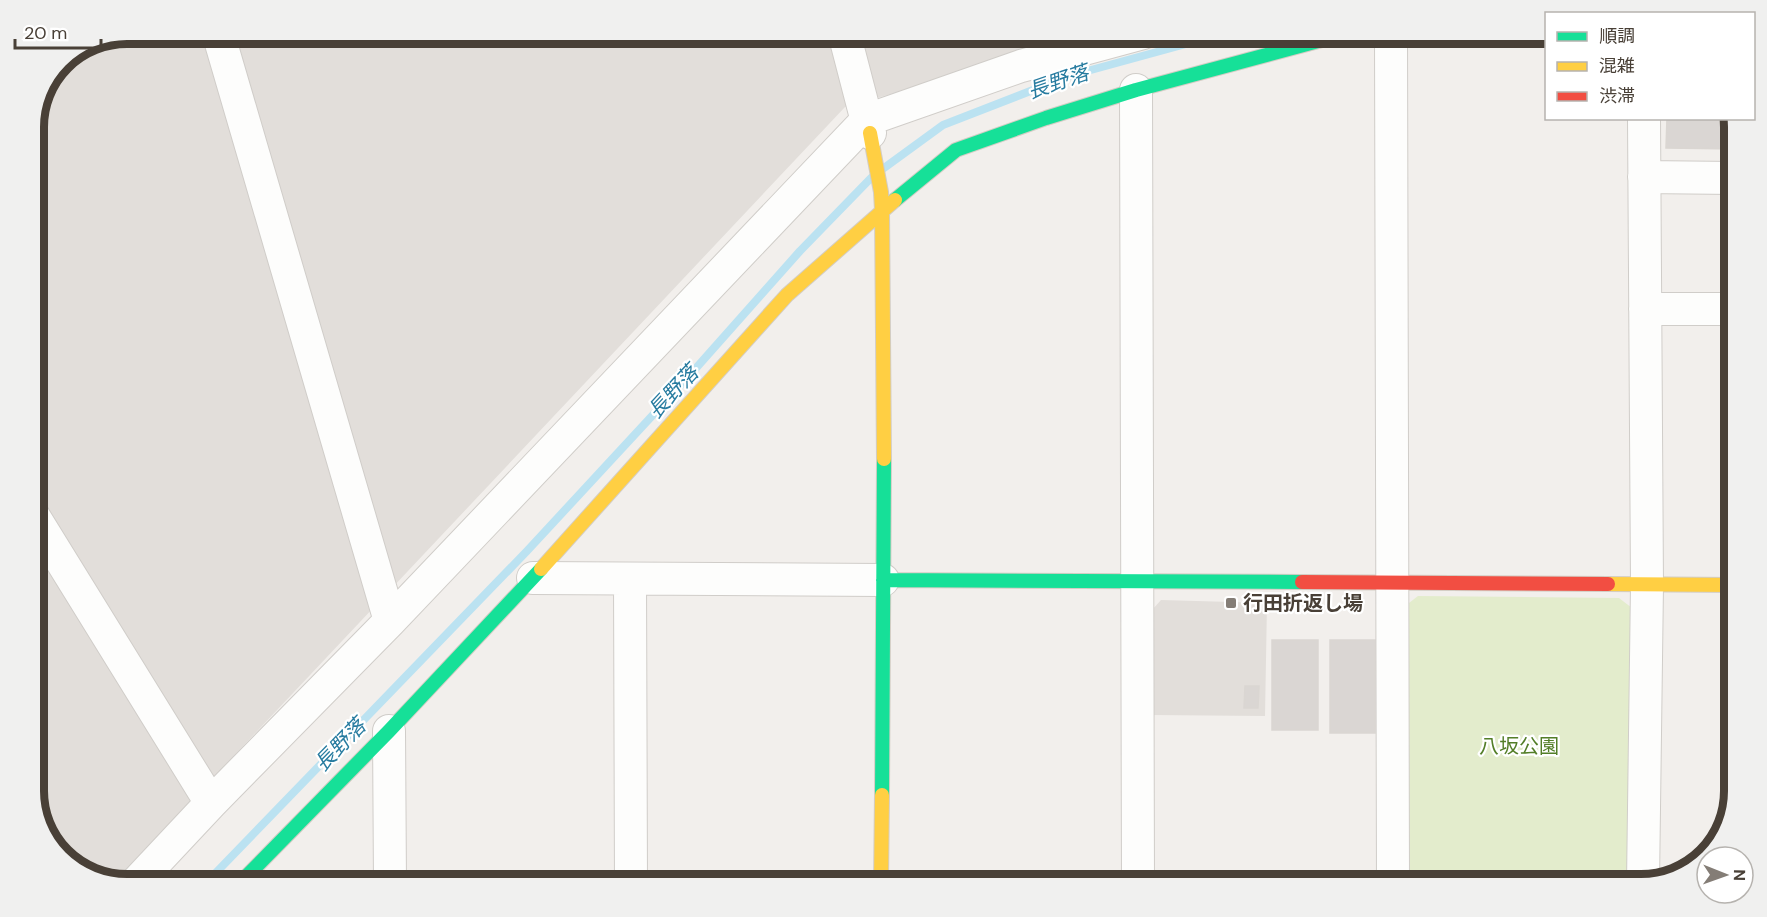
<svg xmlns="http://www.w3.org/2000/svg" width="1767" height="917" viewBox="0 0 1767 917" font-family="'DM Sans','Noto Sans JP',sans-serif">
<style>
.industrial{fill:#e2deda}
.green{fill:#e3eccc}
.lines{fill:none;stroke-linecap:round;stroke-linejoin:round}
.stream{stroke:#bbe2f1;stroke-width:8}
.building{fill:#dad6d3;stroke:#dad6d2;stroke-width:1.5}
.street-casing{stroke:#d0cdc9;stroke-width:34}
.fast-casing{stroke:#d3cdc4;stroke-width:16}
.slow-casing{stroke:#d3cdc4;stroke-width:16}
.jam-casing{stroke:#d3cdc4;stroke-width:16}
.street{stroke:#fdfdfc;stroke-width:32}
.fast{stroke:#16e098;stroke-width:14}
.slow{stroke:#ffcf43;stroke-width:14}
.jam{stroke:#f24e42;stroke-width:14}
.poi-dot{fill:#847d76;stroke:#fff;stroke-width:2}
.labels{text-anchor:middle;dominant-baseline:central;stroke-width:4.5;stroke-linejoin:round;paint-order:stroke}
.poi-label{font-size:20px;font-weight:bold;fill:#494037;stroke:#fff;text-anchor:start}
.park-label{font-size:20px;fill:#537e28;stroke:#fff}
.water-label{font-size:21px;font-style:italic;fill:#287ca0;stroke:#fff}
.rim{fill:none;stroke:#494037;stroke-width:8}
</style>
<rect width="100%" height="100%" fill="#f2efec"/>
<path class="industrial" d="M 127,33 L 1105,33 L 845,107 L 116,881 L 85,874 L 49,843 L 33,797 L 33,121 L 61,60 Z
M 1161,600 L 1267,603 L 1265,716 L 1152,715 L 1152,610 Z"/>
<path class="green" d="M 1418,596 L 1619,598 L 1632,608 L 1629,884 L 1405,884 L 1409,603 Z"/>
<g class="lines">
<path class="stream" d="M 884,168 L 943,125 L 1069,76 L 1226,33
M 205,884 L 527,551 L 689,376 L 800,251 L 871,178"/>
</g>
<path class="building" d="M 1667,118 L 1733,118 L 1734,149 L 1666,148 Z
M 1272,640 L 1318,640 L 1318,730 L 1272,730 Z
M 1330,640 L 1375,640 L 1375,733 L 1330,733 Z
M 1245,686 L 1259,686 L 1258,708 L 1244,708 Z"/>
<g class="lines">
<defs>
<path id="street" d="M 218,33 L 390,621
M 844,33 L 870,133
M 1391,33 L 1393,884
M 1136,90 L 1138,884
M 1644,177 L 1734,178
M 1645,309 L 1734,309
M 33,515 L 211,803
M 533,578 L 883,580
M 630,579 L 631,884
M 389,731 L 390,884
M 1643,883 L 1647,585 L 1644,118
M 135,884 L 211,803 L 390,621 L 867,120 L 1021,66 L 1143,33"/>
<path id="fast" d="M 895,200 L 956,150 L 1046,118 L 1136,90 L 1348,33
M 883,580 L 1302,582
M 882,795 L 884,459
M 239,884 L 389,731 L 541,569"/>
<path id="slow" d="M 870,133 L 881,192 L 882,210 L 884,459
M 541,569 L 787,295 L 895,200
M 1608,584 L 1734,585
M 881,884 L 882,795"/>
<path id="jam" d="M 1302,582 L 1608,584"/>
</defs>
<use href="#street" class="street-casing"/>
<use href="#fast" class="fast-casing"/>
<use href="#slow" class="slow-casing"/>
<use href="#jam" class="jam-casing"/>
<use href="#street" class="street"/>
<use href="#fast" class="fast"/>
<use href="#slow" class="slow"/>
<use href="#jam" class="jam"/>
</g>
<rect class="poi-dot" x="1225" y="597" width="12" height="12" rx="3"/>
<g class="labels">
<g class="poi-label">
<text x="1243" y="603">行田折返し場</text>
</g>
<g class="park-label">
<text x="1519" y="746">八坂公園</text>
</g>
<g class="water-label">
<text transform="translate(1058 82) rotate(-19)">長野落</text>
<text transform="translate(673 392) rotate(-47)">長野落</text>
<text transform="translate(340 745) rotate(-46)">長野落</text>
</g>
</g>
<path d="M0 0H1767V917H0ZM127 44H1641A83 83 0 0 1 1724 127V791A83 83 0 0 1 1641 874H127A83 83 0 0 1 44 791V127A83 83 0 0 1 127 44Z" fill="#f0f0ef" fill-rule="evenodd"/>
<path class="rim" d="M127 44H1641A83 83 0 0 1 1724 127V791A83 83 0 0 1 1641 874H127A83 83 0 0 1 44 791V127A83 83 0 0 1 127 44Z"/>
<rect x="1545" y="12" width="210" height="108" fill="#ffffff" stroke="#b6b3af" stroke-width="1.5"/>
<rect x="1557" y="32" width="30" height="9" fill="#16e098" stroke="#b6b3af" stroke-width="1.5"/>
<text x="1599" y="42" font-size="18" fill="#494037">順調</text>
<rect x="1557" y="62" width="30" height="9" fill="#ffcf43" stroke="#b6b3af" stroke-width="1.5"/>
<text x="1599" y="72" font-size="18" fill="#494037">混雑</text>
<rect x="1557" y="92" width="30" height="9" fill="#f24e42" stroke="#b6b3af" stroke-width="1.5"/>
<text x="1599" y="102" font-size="18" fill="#494037">渋滞</text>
<g transform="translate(1725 875) rotate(91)"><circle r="28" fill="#ffffff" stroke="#b6b3af" stroke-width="1.5"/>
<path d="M0-4.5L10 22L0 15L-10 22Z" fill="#847d76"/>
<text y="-9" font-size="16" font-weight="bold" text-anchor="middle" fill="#494037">N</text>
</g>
<path d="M15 39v9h86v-9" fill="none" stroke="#494037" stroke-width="3"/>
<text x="24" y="39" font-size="18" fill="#494037" stroke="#ffffff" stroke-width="4.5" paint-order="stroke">20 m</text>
</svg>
